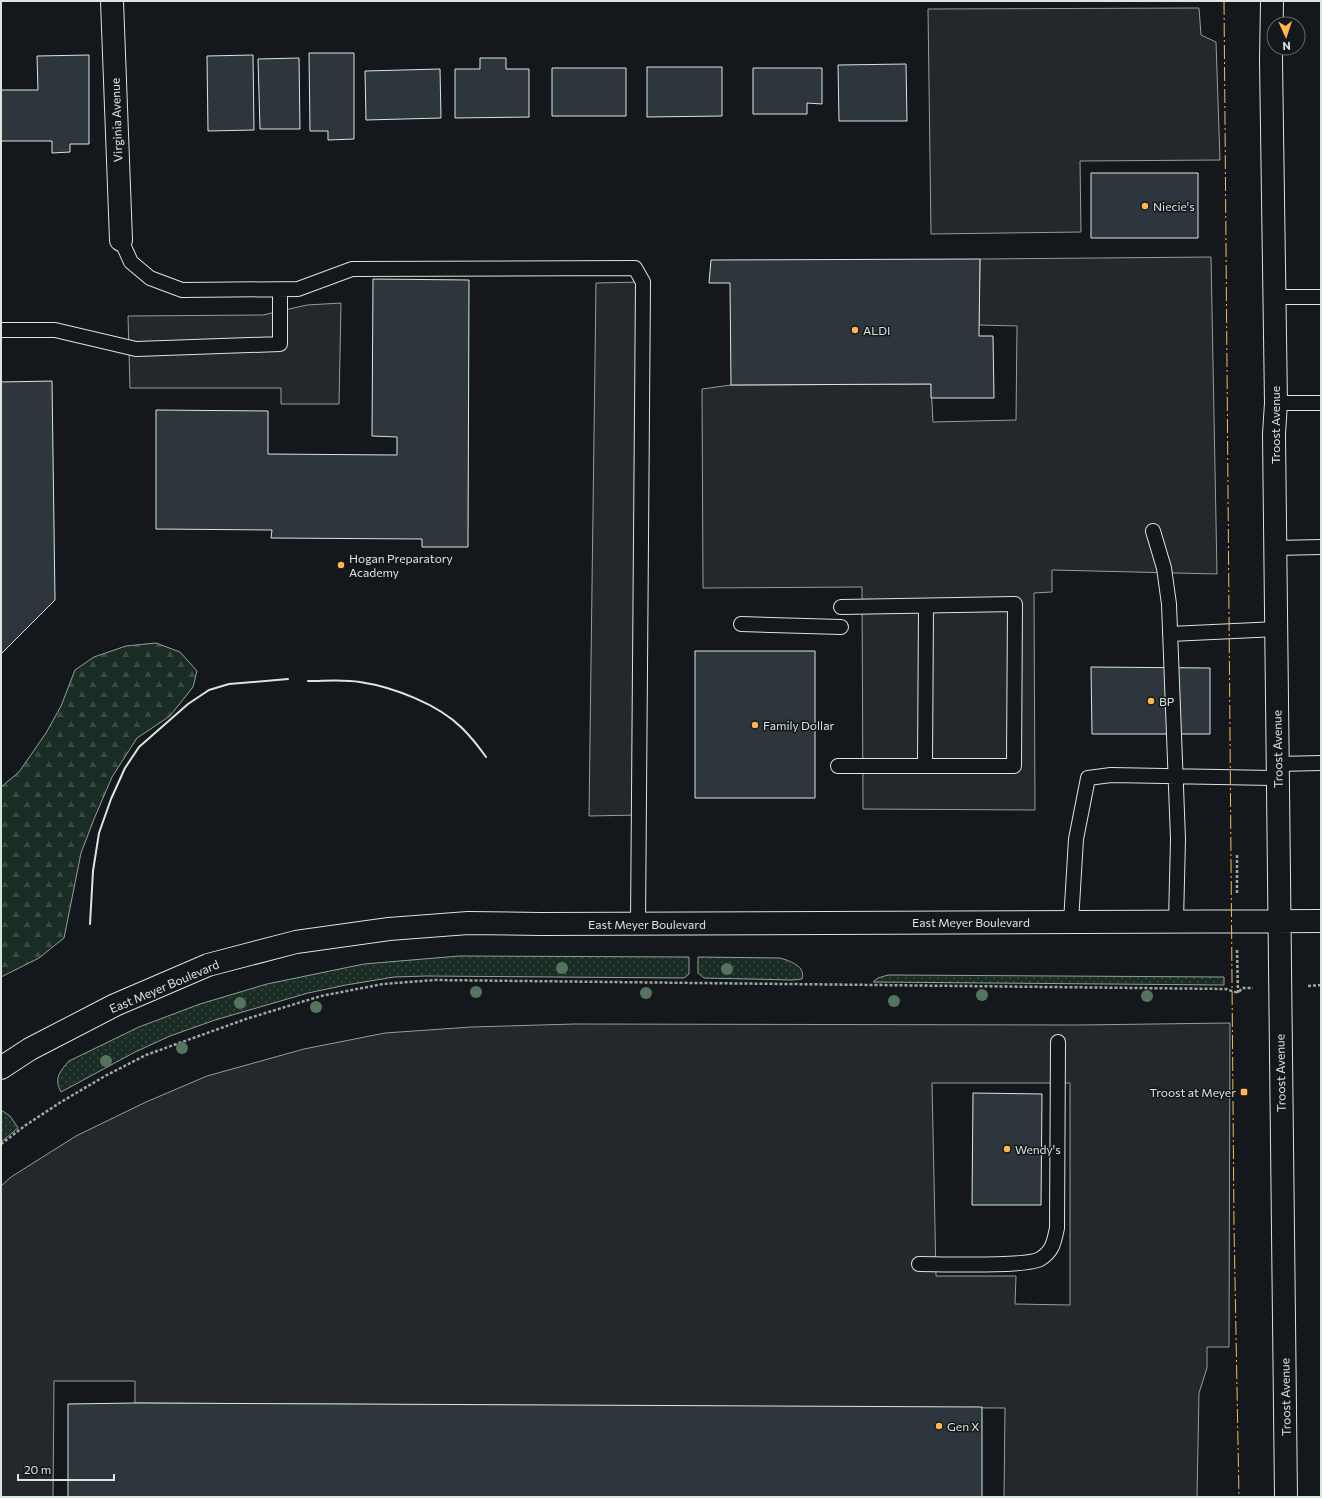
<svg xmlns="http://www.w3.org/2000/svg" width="1322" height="1498" viewBox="0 0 1322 1498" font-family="Commissioner,sans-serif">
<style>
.grass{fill:url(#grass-dots);stroke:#939e99}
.forest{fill:url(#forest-firs);stroke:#939e99}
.parking{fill:#24282b;stroke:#939e99;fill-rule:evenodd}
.building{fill:#2c363c;stroke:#d8e6dc}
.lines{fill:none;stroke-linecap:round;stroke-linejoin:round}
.service-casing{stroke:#d8e6dc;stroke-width:16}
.minor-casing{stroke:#d8e6dc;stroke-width:24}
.secondary-casing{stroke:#d8e6dc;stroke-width:24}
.path{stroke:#9da8a2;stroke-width:2.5;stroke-dasharray:3 2;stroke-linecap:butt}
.service{stroke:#14181c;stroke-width:14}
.minor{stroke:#14181c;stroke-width:22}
.secondary{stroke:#14181c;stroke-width:22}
.wall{stroke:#d8e6dc;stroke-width:2}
.power{stroke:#ffb74d;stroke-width:1;stroke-dasharray:14 3 2 3;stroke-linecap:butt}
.tree{fill:#55745f}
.poi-dot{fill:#ffb74d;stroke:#14181c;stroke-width:1.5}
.labels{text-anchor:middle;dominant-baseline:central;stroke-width:3;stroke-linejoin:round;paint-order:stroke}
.street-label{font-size:12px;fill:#d8e6dc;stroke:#14181c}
.poi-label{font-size:12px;fill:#d8e6dc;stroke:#14181c;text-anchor:start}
</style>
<defs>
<pattern id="grass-dots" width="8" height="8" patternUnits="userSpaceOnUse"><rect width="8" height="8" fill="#1a2d24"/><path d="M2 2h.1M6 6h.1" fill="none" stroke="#3b4b43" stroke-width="1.8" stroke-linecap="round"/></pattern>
<pattern id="forest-firs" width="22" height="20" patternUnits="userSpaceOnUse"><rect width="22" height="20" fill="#1a2d24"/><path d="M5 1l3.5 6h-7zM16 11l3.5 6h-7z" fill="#3b4b43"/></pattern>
</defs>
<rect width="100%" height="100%" fill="#14181c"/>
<path class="grass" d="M 459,956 L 689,957 L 689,974 L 684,978 L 426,976 L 394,977 L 346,985 L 308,993 L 215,1020 L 170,1036 L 135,1052 L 61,1092 C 54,1079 59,1072 69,1061 L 139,1027 L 200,1004 L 267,984 L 364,964 Z
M 698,957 L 780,958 C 790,961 806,966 802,979 L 792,980 L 704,978 L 698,973 Z
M 888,975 L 1224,977 L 1224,985 L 873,982 L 878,978 Z
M 1,1110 L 10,1116 L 18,1128 L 1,1142 Z"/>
<path class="forest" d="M 156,643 L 180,652 L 197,671 L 193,687 L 170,716 L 137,738 L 112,777 L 94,819 L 81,853 L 64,938 L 39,958 L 1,977 L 1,787 L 19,772 L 46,733 L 61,706 L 75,670 L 94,657 L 126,646 Z"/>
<path class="parking" d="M 1199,8 L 1201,35 L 1216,42 L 1220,160 L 1080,161 L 1081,232 L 931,234 L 928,9 Z
M 1211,257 L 1217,574 L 1052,570 L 1052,592 L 1034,593 L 1035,810 L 863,809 L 862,587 L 703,588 L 702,389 L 731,385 L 931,384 L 933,422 L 1016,420 L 1017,326 L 979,325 L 980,259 Z
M 643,282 L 639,815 L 589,816 L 596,283 Z
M 341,303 L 339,404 L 281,404 L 281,388 L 130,388 L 128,316 L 263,315 L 307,305 Z
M 1230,1023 L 1229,1347 L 1207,1347 L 1207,1368 L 1199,1393 L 1197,1497 L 1004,1497 L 1005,1408 L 135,1403 L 135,1381 L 54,1381 L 53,1497 L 1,1497 L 1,1186 L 11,1177 L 76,1136 L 146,1102 L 207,1076 L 304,1049 L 385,1033 L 471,1027 L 575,1024 L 1078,1025 ZM 932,1083 L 1070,1083 L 1070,1305 L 1015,1304 L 1016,1276 L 936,1276 Z"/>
<path class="building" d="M 309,53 L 354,53 L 354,139 L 328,140 L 328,131 L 310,131 Z
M 89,55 L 89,144 L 70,144 L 70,152 L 52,153 L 52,141 L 1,141 L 1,90 L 38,90 L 37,56 Z
M 253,55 L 254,130 L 208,131 L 207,56 Z
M 299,58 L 300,129 L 260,129 L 258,59 Z
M 480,58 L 506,58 L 506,69 L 529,69 L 529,117 L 455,118 L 455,69 L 480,69 Z
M 906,64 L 907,121 L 839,121 L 838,65 Z
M 647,67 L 722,67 L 722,116 L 647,117 Z
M 552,68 L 626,68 L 626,116 L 552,116 Z
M 753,68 L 822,68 L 822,104 L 807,103 L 807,114 L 753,114 Z
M 440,69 L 441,118 L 366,120 L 365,71 Z
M 1091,173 L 1198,173 L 1198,238 L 1091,238 Z
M 980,259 L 979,336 L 993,336 L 994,398 L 931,398 L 931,384 L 731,385 L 730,283 L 709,283 L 711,260 Z
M 373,279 L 469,280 L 468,547 L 422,547 L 422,539 L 271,538 L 272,530 L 156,529 L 156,410 L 268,411 L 268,454 L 397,455 L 397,437 L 372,436 Z
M 52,381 L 55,600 L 1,654 L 1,382 Z
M 695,651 L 815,651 L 815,798 L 695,798 Z
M 1091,667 L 1210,668 L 1210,734 L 1092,734 Z
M 973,1093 L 1042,1094 L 1041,1205 L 972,1205 Z
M 135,1403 L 982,1407 L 982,1497 L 68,1497 L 68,1404 Z"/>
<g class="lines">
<defs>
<path id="service" d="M 121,240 L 131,262 L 150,278 L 182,290 L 298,289 L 352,269 L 635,268 L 643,282 L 638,924
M 1274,297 L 1321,297
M 1,330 L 55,330 L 136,349 L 280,344 L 280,290
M 1276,403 L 1321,403
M 1153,531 L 1164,568 L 1169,604 L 1178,839 L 1176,921
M 1275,548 L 1321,547
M 741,624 L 841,627
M 1170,634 L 1276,629
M 1277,764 L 1321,763
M 925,765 L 926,606
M 838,766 L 1014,766 L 1015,604 L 841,607
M 1071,922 L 1076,839 L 1088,778 L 1111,775 L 1277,778
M 919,1264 C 939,1264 1027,1267 1040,1259 C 1053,1251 1054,1242 1057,1228 L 1058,1042"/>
<path id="minor" d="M 112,1 L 121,240"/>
<path id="secondary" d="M 1272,1 L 1271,61 L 1276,403 L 1274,434 L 1286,1497
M 1,1068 L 30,1049 L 115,1005 L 208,965 L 296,942 L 389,929 L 468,923 L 541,924 L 1321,921"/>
</defs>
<use href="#service" class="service-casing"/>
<use href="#minor" class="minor-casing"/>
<use href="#secondary" class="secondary-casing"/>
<path class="path" d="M 1237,855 L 1237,895
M 1237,950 L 1238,993 L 1242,988 L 1253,988
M 1308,986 L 1321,985
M 1,1144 L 26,1125 L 61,1102 L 105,1076 L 146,1055 L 246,1019 L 321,996 L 383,984 L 435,980 L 1226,989 L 1238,993"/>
<use href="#service" class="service"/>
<use href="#minor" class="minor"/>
<use href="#secondary" class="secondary"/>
<path class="wall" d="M 308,681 C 325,681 343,679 360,682 C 393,687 438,704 462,728 C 471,737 479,747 486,757
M 90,924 L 93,871 L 99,833 L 111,799 L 125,768 L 139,747 L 188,704 L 209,690 L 229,684 L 288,679"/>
<path class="power" d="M 1224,1 L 1234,1225 L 1239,1497"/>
</g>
<g class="tree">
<circle cx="562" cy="968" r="6"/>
<circle cx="727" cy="969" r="6"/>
<circle cx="476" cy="992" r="6"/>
<circle cx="646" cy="993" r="6"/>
<circle cx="982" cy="995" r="6"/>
<circle cx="1147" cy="996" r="6"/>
<circle cx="894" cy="1001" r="6"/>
<circle cx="240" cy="1003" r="6"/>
<circle cx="316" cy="1007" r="6"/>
<circle cx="182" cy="1048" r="6"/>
<circle cx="106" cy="1061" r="6"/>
</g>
<g class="poi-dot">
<circle cx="1145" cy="206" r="4"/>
<circle cx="855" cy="330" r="4"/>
<circle cx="341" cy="565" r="4"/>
<circle cx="1151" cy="701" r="4"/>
<circle cx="755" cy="725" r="4"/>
<rect x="1240" y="1088" width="8" height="8" rx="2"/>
<circle cx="1007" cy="1149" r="4"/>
<circle cx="939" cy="1426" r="4"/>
</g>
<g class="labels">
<g class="street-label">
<text transform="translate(116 120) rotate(-92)">Virginia Avenue</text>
<text transform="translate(1275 425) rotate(-90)">Troost Avenue</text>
<text transform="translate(1277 749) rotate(-91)">Troost Avenue</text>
<text x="971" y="922">East Meyer Boulevard</text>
<text x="647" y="924">East Meyer Boulevard</text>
<text transform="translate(164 986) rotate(-23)">East Meyer Boulevard</text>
<text transform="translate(1280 1073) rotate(-91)">Troost Avenue</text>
<text transform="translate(1285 1397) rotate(-91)">Troost Avenue</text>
</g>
<g class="poi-label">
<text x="1153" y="206">Niecie's</text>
<text x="863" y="330">ALDI</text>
<text x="349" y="558">Hogan Preparatory<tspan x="349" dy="14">Academy</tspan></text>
<text x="1159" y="701">BP</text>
<text x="763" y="725">Family Dollar</text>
<text x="1236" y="1092" text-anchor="end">Troost at Meyer</text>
<text x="1015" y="1149">Wendy's</text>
<text x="947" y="1426">Gen X</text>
</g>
</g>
<rect width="1322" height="1498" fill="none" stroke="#d8e6dc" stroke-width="4"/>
<g transform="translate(1286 36) rotate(177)"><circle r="19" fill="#14181c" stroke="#626a69"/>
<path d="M0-3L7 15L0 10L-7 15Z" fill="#ffb74d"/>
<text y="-6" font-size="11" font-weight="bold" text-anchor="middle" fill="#d8e6dc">N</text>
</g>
<path d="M18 1474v6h96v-6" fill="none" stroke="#d8e6dc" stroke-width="2"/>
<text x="24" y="1474" font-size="12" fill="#d8e6dc" stroke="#14181c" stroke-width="3" paint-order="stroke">20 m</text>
</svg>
